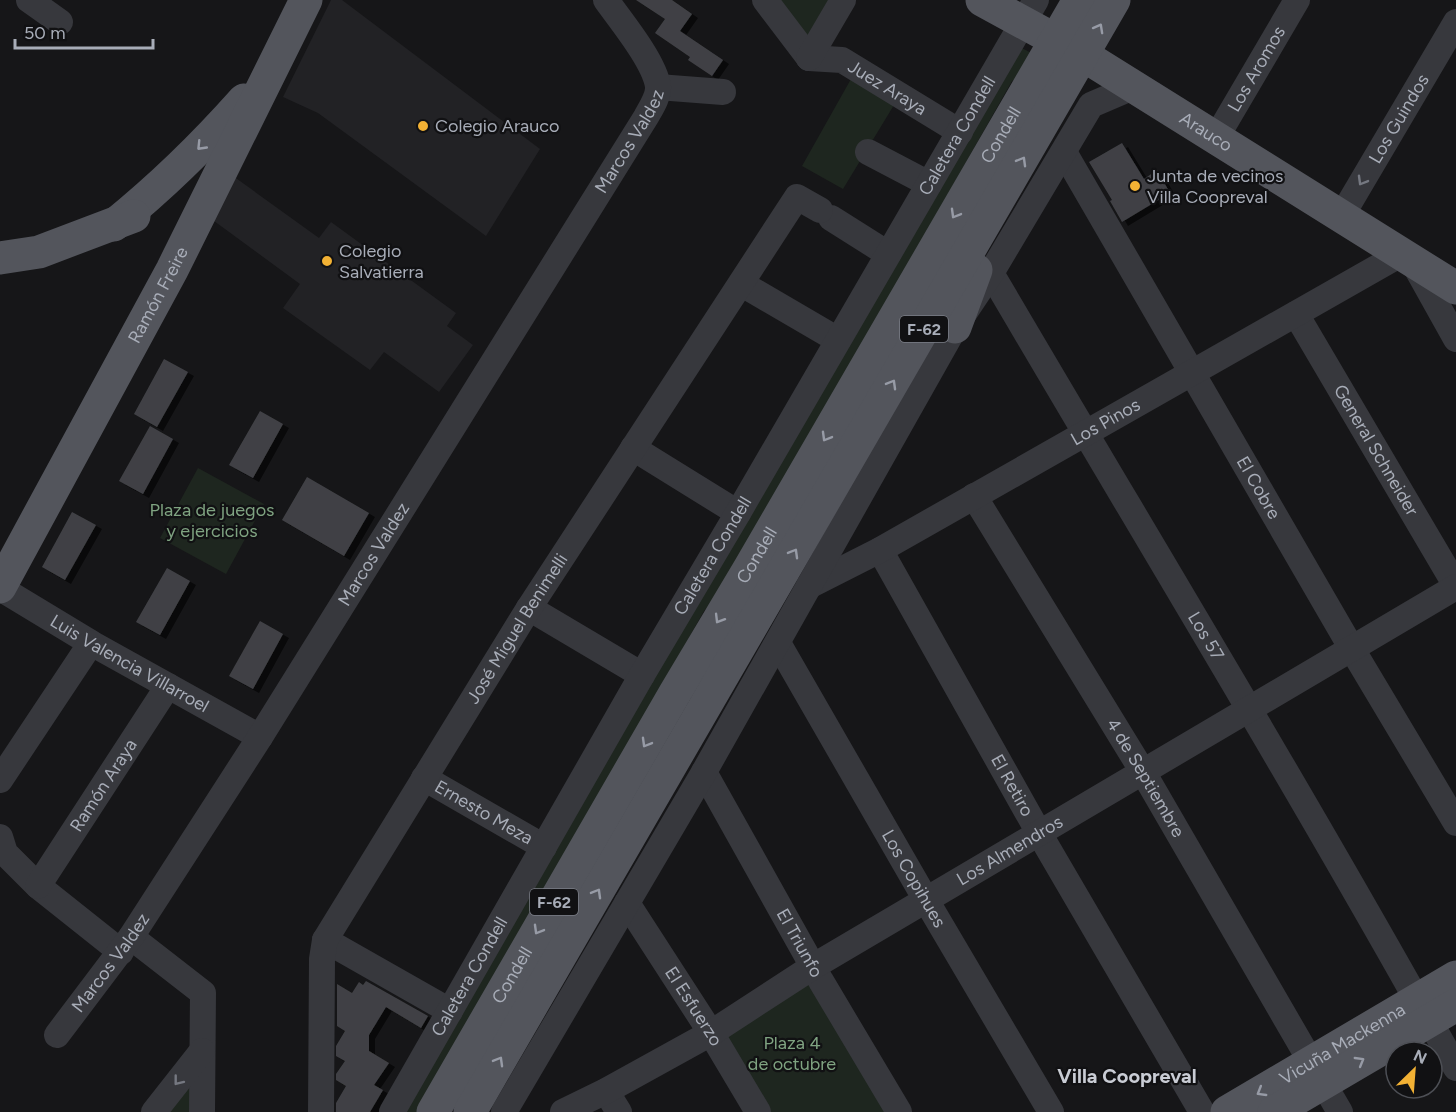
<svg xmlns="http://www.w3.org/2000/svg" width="1456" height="1112" viewBox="0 0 1456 1112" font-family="Figtree,sans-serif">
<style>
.built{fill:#222225}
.green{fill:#1e261f}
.building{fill:#404145;filter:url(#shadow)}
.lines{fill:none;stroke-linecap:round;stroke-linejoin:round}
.minor{stroke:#37383d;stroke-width:26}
.major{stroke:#53555c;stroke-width:33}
.oneway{stroke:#979ba6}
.oneway2{stroke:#757881}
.poi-dot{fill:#f2b134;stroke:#111113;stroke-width:2}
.labels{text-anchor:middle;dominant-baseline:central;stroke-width:4.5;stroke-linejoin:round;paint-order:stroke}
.shield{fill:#111113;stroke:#7b7e86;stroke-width:1.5}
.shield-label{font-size:16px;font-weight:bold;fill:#a8adb8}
.street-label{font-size:18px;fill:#a8adb8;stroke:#111113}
.poi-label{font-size:18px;fill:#a8adb8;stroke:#111113;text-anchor:start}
.park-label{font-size:18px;fill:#7fa381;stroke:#111113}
.neighbourhood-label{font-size:20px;font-weight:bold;fill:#c9ccd4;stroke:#111113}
</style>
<defs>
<filter id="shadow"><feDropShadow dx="6" dy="4" stdDeviation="0" flood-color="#0009"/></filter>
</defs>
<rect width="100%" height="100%" fill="#161618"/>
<path class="built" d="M 331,0 L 342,0 L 540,149 L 486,236 L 318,113 L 283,97 Z
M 233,176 L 319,238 L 331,222 L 456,313 L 447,326 L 473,345 L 439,392 L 384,352 L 370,370 L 283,308 L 300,284 L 210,218 Z"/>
<path class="green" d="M 768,0 L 834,0 L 816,32 L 805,37 Z
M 1016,45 L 1037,56 L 1020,76 L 1012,81 L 726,586 L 704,611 L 422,1112 L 405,1112 Z
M 851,79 L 894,105 L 843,189 L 802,166 Z
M 198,468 L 264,504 L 226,574 L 160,538 Z
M 810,973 L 891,1112 L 762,1112 L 717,1031 Z
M 191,1071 L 194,1112 L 170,1112 Z"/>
<path class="building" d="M 636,0 L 672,0 L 692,14 L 680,31 L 723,60 L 712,76 L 688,60 L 690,57 L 655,33 L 665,19 Z
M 1122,143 L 1144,179 L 1157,170 L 1170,193 L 1122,222 L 1110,201 L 1112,200 L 1089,162 Z
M 164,359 L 188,372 L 157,427 L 134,414 Z
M 260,411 L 283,424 L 253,478 L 229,465 Z
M 150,426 L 173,439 L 143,494 L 119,481 Z
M 307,477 L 369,513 L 344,556 L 282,520 Z
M 72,512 L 96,525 L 65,580 L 42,567 Z
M 167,568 L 190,581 L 160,635 L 136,622 Z
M 260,621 L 283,634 L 253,689 L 229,676 Z
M 366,981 L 428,1016 L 421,1028 L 386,1007 L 369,1035 L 369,1051 L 389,1063 L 374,1085 L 383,1090 L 370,1112 L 336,1112 L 336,1103 L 346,1086 L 336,1080 L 336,1074 L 345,1061 L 336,1056 L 336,1046 L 345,1031 L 337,1026 L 337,984 L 352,993 L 359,982 L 363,985 Z"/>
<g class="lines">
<g class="minor">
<path d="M 29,0 L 60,22"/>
<path d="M 765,0 L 809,58"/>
<path id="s1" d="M 809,58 L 842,60 L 960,132"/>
<path d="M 809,58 L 843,0"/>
<path d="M 658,87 L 723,92"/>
<path id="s2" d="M 1216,138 L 1297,0"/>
<path d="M 868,152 L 929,184"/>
<path id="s3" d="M 1064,152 L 1352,649 L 1456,823"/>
<path id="s4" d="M 1341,217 L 1456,22"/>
<path d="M 831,218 L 888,254"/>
<path d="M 1413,262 L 1456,339"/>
<path id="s5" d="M 991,273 C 1133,515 1279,755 1417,1000"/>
<path d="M 742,284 L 838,340"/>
<path id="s6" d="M 1296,314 L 1456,586"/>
<path d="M 633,448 L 738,513"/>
<path id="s7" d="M 974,496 L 1143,772 L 1311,1062"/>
<path id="s8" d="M 880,550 L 1039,833 L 1202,1112"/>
<path id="s9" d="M 809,586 L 880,550 L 1401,254"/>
<path id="s10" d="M 0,588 L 91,643 L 260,737"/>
<path d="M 529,608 L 642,675"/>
<path id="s11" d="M 778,643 L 926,900 L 1051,1112"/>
<path id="s12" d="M 704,772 L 821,981 L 899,1112"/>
<path id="s13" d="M 424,778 L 544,847"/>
<path d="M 0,780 L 91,643"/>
<path d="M 0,837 L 5,853 L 38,886 L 121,952"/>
<path id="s14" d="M 38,886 L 168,686"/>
<path id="s15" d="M 627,903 L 711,1033 L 758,1112"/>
<path d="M 131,937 L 203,993 L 202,1112"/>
<path d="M 325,940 L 450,1011"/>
<path d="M 1429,1020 L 1456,1068"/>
<path id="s16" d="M 57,1035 L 131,937 L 260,737 L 646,117 C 651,108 659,96 658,86 C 654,61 621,21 606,0"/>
<path d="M 1323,1083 L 1340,1112"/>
<path d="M 606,1091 L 619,1112"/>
<path d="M 154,1112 L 202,1051"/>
<path id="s17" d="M 321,1112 L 322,959 L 325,940 L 529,608 L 797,197 L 820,210"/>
<path id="s18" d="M 392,1112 L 642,675 L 738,513 L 1036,0"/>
<path d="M 504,1112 L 704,772 L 955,327 L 991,273 L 1091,105 L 1133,87"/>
<path id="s19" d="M 563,1112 L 606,1091 L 711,1033 L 814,966 L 1456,587"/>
</g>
<g class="major">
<path id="s20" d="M 982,0 L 1083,55 L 1456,288"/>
<path d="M 114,225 C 161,187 204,145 244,100"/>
<path d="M 0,258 L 39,252 L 134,216"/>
<path d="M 955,327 L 976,270"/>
<path id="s21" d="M 0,587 L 172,270 L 306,0"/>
<path id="s22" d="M 433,1112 L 675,693 L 749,569 L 1079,0"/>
<path d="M 470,1112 L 1114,0"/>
<path id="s23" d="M 1227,1112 L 1456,977"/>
<path d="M 1274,1112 L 1456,1005"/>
</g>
</g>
<defs><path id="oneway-chevron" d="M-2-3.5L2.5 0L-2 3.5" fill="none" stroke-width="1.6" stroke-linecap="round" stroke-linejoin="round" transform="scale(1.5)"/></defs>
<g class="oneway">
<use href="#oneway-chevron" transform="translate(1099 28) rotate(-61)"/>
<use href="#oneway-chevron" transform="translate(201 146) rotate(134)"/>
<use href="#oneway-chevron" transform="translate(1022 161) rotate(-60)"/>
<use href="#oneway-chevron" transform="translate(955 214) rotate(120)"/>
<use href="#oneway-chevron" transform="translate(892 384) rotate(-60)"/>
<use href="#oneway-chevron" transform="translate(826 437) rotate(120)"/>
<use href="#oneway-chevron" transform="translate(794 553) rotate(-60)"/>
<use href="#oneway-chevron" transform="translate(719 619) rotate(121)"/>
<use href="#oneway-chevron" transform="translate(646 743) rotate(120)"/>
<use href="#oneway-chevron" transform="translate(597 893) rotate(-60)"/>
<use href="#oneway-chevron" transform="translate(538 930) rotate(120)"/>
<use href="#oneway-chevron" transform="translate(499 1061) rotate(-60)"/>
<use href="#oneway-chevron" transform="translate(1360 1061) rotate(-30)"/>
<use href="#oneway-chevron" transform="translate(1261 1092) rotate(149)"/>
</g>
<g class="oneway2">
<use href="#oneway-chevron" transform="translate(1362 181) rotate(120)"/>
<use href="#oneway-chevron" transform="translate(178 1081) rotate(128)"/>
</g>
<g class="poi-dot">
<circle cx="423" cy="126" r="6"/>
<circle cx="1135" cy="186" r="6"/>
<circle cx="327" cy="261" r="6"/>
</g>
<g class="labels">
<g class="shield">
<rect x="900" y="316" width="48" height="26" rx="4.5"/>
<rect x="530" y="889" width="48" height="26" rx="4.5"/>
</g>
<g class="shield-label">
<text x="924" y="329">F-62</text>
<text x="554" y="902">F-62</text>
</g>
<g class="street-label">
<text stroke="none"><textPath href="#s2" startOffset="80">Los Aromos</textPath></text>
<text stroke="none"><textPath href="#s1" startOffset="86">Juez Araya</textPath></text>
<text stroke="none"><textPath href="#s4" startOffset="114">Los Guindos</textPath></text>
<text stroke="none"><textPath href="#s20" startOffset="260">Arauco</textPath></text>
<text stroke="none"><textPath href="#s18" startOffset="1128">Caletera Condell</textPath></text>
<text stroke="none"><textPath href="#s22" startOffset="1130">Condell</textPath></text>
<text stroke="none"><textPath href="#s16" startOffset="1062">Marcos Valdez</textPath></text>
<text stroke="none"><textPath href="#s21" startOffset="332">Ramón Freire</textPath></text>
<text stroke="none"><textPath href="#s9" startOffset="339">Los Pinos</textPath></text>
<text stroke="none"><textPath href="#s6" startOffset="158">General Schneider</textPath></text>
<text stroke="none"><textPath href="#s3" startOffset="388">El Cobre</textPath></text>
<text stroke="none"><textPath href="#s16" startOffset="576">Marcos Valdez</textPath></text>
<text stroke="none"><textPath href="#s18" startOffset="642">Caletera Condell</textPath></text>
<text stroke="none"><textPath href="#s22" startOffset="644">Condell</textPath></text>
<text stroke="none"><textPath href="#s17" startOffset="538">José Miguel Benimelli</textPath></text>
<text stroke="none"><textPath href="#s5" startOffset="422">Los 57</textPath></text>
<text stroke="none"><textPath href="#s10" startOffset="150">Luis Valencia Villarroel</textPath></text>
<text stroke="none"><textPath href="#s7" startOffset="330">4 de Septiembre</textPath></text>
<text stroke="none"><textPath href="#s8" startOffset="270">El Retiro</textPath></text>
<text stroke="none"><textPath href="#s14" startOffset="120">Ramón Araya</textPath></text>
<text stroke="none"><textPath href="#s13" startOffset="69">Ernesto Meza</textPath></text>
<text stroke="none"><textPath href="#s19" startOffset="518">Los Almendros</textPath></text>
<text stroke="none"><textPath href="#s11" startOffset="272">Los Copihues</textPath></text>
<text stroke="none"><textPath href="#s12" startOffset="196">El Triunfo</textPath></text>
<text stroke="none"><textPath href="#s16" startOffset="90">Marcos Valdez</textPath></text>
<text stroke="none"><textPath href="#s18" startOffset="156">Caletera Condell</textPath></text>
<text stroke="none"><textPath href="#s22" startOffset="158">Condell</textPath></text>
<text stroke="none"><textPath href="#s15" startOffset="123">El Esfuerzo</textPath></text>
<text stroke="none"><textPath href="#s23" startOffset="134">Vicuña Mackenna</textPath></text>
</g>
<g class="poi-label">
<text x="435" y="126">Colegio Arauco</text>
<text x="1147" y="176">Junta de vecinos<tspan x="1147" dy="21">Villa Coopreval</tspan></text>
<text x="339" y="251">Colegio<tspan x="339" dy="21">Salvatierra</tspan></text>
</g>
<g class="park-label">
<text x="212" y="510">Plaza de juegos<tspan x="212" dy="21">y ejercicios</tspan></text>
<text x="792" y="1043">Plaza 4<tspan x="792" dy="21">de octubre</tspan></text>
</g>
<g class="neighbourhood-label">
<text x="1127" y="1076">Villa Coopreval</text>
</g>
</g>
<g transform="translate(1414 1070) rotate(25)"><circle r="28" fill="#111113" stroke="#4d4f55" stroke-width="1.5"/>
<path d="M0-4.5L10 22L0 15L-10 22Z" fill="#f2b134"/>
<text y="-9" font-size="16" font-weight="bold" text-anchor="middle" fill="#a8adb8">N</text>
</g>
<path d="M15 39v9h138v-9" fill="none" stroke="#a8adb8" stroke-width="3"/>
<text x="24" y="39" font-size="18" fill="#a8adb8" stroke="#111113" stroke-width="4.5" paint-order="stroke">50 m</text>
</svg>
